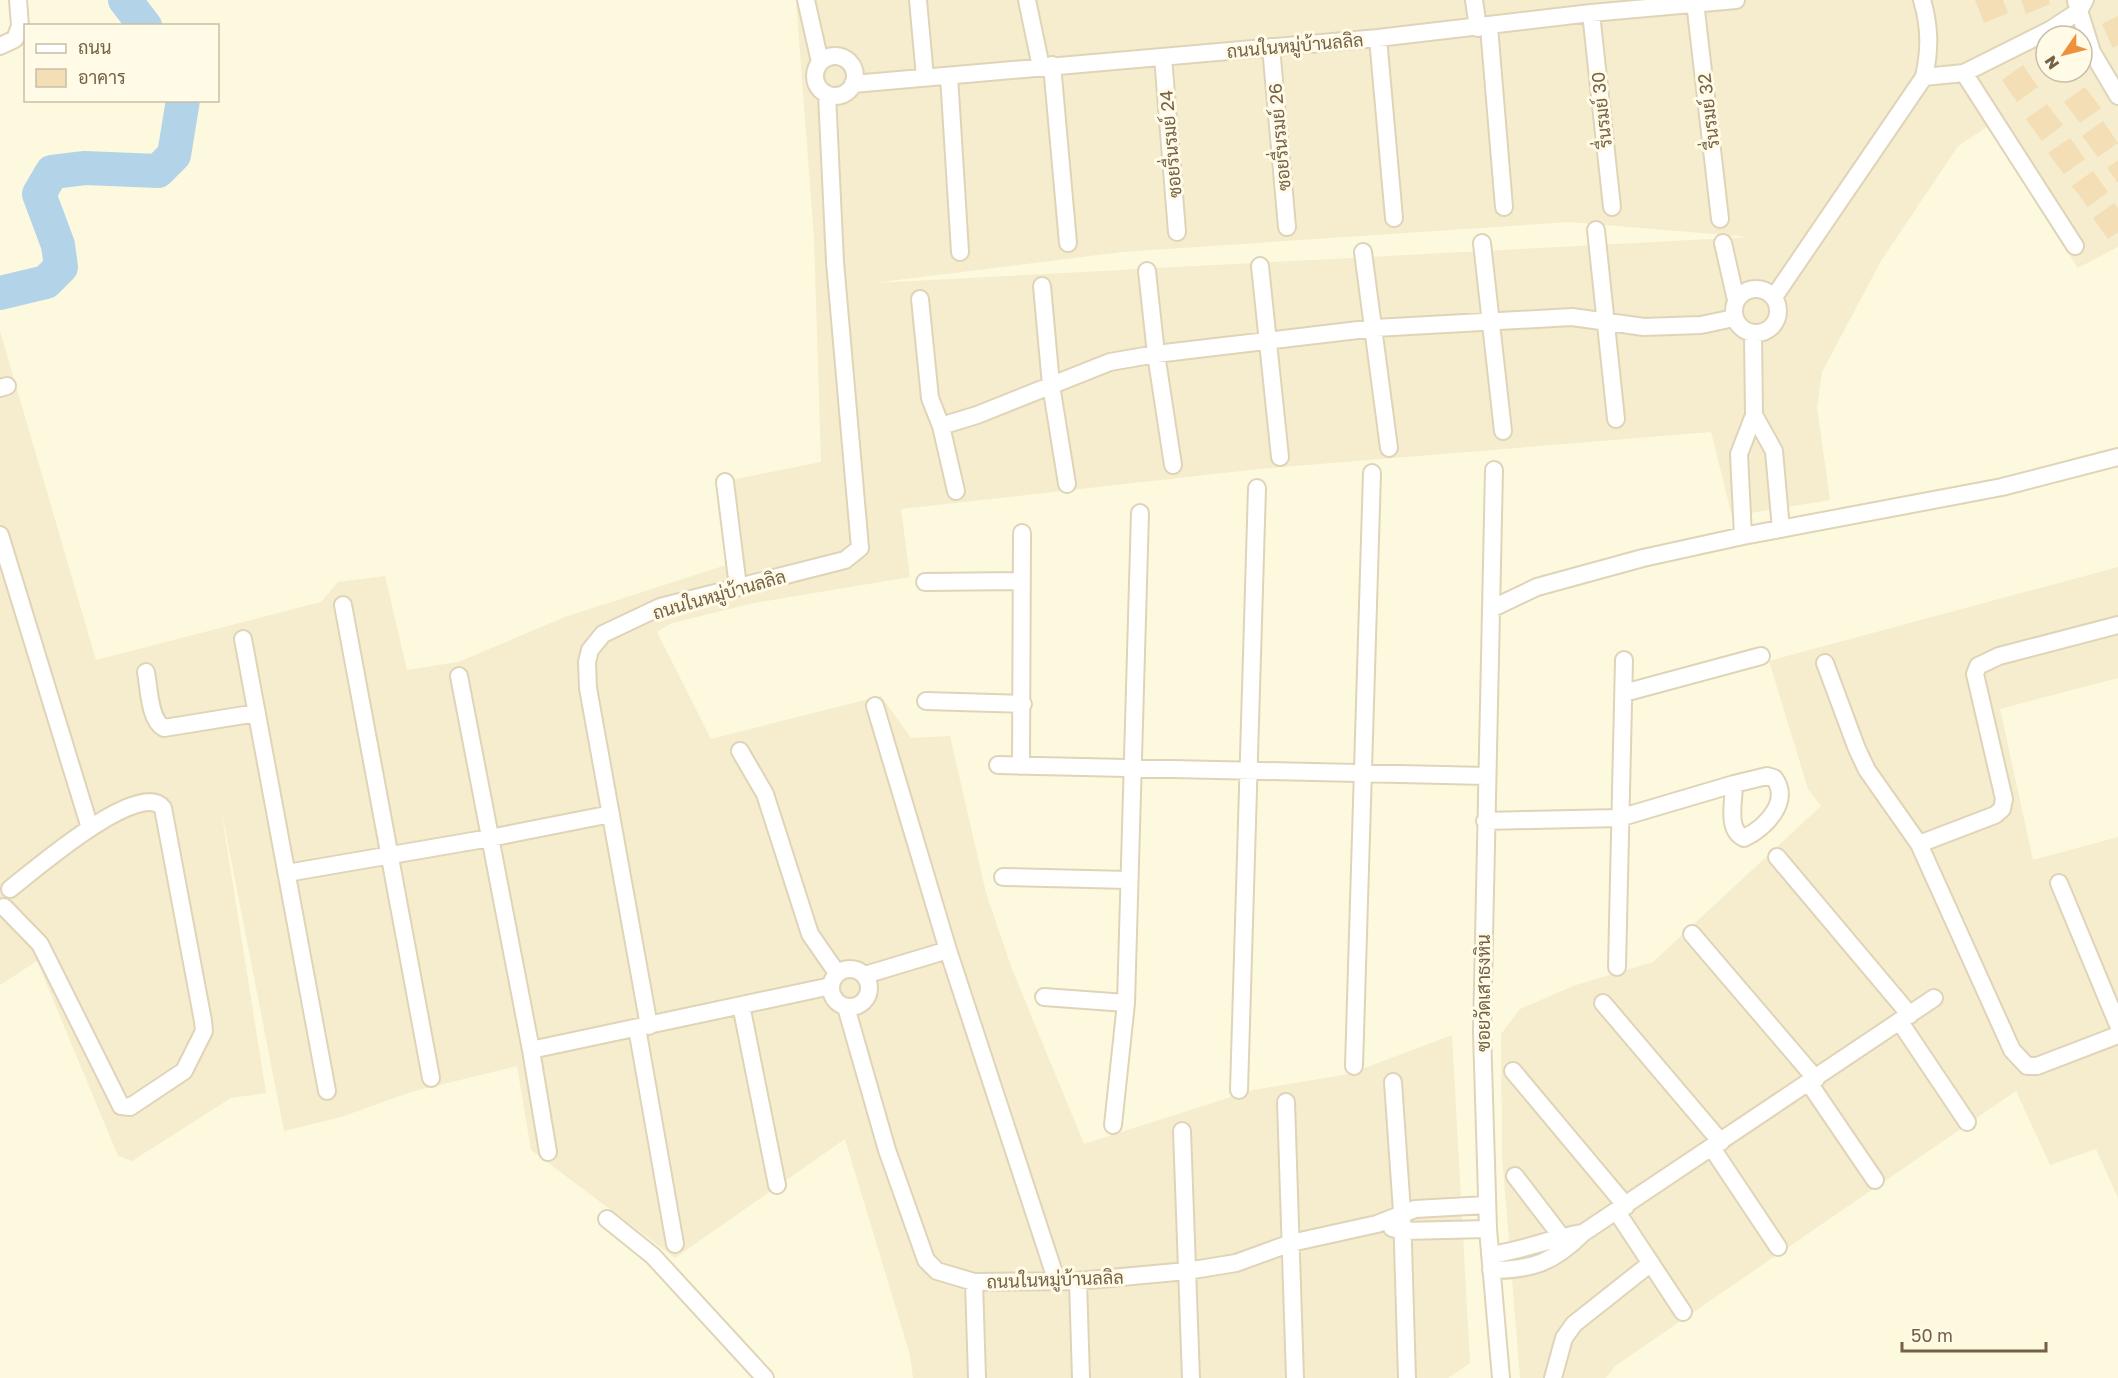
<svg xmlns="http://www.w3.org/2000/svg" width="2118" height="1378" viewBox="0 0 2118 1378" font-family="'Golos Text',Sarabun,sans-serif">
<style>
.residential{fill:#f5edcd;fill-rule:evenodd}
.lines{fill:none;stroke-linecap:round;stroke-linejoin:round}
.river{stroke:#b3d3e8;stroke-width:34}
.building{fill:#f4deb5}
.minor-casing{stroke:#dfd4b8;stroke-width:20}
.minor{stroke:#fff;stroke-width:16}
.labels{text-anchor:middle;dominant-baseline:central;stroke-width:6;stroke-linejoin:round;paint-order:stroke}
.street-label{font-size:18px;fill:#756246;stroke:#fffbe7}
</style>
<rect width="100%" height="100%" fill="#fdf9df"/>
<path class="residential" d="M 796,0 L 2118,0 L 2118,247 L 2078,268 L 1987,127 L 1958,146 L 1881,261 L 1822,372 L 1817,407 L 1830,500 L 1732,516 L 1711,432 L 1259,469 L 901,509 L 910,577 L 754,603 L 672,623 L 657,632 L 711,739 L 881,696 L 911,738 L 950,736 L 986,893 L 1012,969 L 1084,1144 L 1253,1090 L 1349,1074 L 1452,1035 L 1470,1363 L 1448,1378 L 913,1378 L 910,1355 L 845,1139 L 675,1258 L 531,1150 L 517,1066 L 411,1092 L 341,1117 L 284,1131 L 220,803 L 266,1093 L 231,1098 L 132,1161 L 118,1156 L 37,961 L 0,985 L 0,331 L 96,660 L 321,602 L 338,582 L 385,576 L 407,670 L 458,662 L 565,617 L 726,565 L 716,483 L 821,462 L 814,238 ZM 2046,36 L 2082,36 L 2082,72 L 2046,72 ZM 1569,222 L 1749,237 L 873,283 L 1122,252 Z
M 2118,567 L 2118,678 L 2000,709 L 2033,860 L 2118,837 L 2118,1198 L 2096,1149 L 2050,1165 L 2016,1091 L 1615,1366 L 1606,1378 L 1520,1378 L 1502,1155 L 1501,1034 L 1520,1009 L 1573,986 L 1653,962 L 1821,806 L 1808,789 L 1769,661 Z"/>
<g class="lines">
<path class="river" d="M 125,0 L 145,26
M 0,293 L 46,282 L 61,267 L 58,245 L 39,194 L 52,172 L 85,168 L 158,171 L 174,155 L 183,100"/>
</g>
<path class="building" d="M 1975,0 L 2003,0 L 2008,13 L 1984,23 Z
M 2021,0 L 2049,0 L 2050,4 L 2026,14 Z
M 2118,16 L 2118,45 L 2113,48 L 2102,24 Z
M 2023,65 L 2038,87 L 2017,102 L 2002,80 Z
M 2049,72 L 2070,72 L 2056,82 Z
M 2085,87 L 2101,108 L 2080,123 L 2064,102 Z
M 2047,104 L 2063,125 L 2042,141 L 2026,119 Z
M 2103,121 L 2118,143 L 2098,157 L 2082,136 Z
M 2070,138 L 2085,159 L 2064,174 L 2048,153 Z
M 2118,160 L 2118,183 L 2107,168 Z
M 2093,171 L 2108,192 L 2088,207 L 2072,186 Z
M 2114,203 L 2118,208 L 2118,232 L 2108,239 L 2093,218 Z"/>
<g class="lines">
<defs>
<path id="minor" d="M 806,0 L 820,62
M 918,0 L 925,77
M 1027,0 L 1041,67
M 1474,0 L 1478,28
M 2076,1 L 2092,52 L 2118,96
M 1695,2 L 1720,219
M 1591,13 L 1612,207
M 1489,27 L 1504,207
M 1378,38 L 1394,218
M 0,46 L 15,39 L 20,26 L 18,0
M 1271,47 L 1287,227
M815 76a20 20 0 1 1 40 0a20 20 0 1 1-40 0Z
M 1163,57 L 1177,232
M 1052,65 L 1068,243
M 1964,73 L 2075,246
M 949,76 L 960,252
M 1924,77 L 1964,73 L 2050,30 L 2079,11 L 2085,0
M 853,84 L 1378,38 L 1591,13 L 1736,0
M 1596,230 L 1616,419
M 1482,243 L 1503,431
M 1723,243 L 1736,300
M 1363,252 L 1389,448
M 1260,266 L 1280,457
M 1147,271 L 1156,354 L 1173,465
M 1042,286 L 1051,385 L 1067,484
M1734 311a22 22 0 1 1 44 0a22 22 0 1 1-44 0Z
M 1774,297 L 1924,77 C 1930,50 1930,27 1922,0
M 920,299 L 930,398 L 941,426 L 956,491
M 0,388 L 7,386
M 1754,415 L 1774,451 L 1781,529
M 941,426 L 977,415 L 1110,362 L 1156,354 L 1375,328 L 1572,317 L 1644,327 L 1701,325 L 1734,318
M 1494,470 L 1482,1032 L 1488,1229 L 1501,1378
M 725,482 L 738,587
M 0,535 L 90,828
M 1743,536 L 1739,454 L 1754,415 L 1753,334
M 925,582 L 1021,581
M 343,605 L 431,1078
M 1493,608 L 1537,587 L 1643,558 L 1743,536 L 2002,487 L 2118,457
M 243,639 L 327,1091
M 1825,663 L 1857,749 L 1867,770 L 1919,844 L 2012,1050 L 2027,1066 L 2037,1066 L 2118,1035
M 146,672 C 149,687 149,720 164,728 L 257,713
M 459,676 L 531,1050 L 548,1152
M 1624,693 L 1761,656
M 926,701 L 1023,704
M 875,706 L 948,950 L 1057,1282
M 740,751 L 765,794 L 810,934 L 837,973
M 998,765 L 1487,776
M 1021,766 L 1022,533
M 1485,821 L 1619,818 L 1734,784 L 1767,776 L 1774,778 C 1792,801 1765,828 1744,838 C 1726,830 1734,801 1734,784
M 1919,844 L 1995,815 L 2002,809 L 2004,799 L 1975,674 L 1978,666 L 1999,656 L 2118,625
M 1777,857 L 1910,1015
M 287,873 L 490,838 L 611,814
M 1003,877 L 1128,880
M 2059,883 L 2118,1025
M 4,907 L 40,944 L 121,1106 L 130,1107 L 184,1071 L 204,1031 L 203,1021 L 163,808 C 140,778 33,871 10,889
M 1692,934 L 1816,1079
M 1617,967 L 1624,660
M831 988a19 19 0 1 1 38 0a19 19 0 1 1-38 0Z
M 865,975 L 948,950
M 1044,997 L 1126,1003
M 1603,1003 L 1721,1142
M 741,1005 L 777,1185
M 846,1007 L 887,1150 L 926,1260 L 937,1271 L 974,1282 L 1078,1281 L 1187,1271 L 1236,1263 L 1291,1243 L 1377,1224 L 1415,1209 L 1487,1205
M 1900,1022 L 1967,1122
M 649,1026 L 588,688 L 587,662 L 590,650 L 603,634 L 660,607 L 845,560 L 860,548 L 835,262 L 827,94
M 637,1028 L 675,1244
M 531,1050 L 831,986
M 1354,1066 L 1372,473
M 1513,1071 L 1626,1206
M 1393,1082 L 1402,1212 L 1407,1378
M 1809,1083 L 1875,1180
M 1239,1090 L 1257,488
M 1286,1102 L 1295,1378
M 1113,1125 L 1126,1003 L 1140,513
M 1182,1131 L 1191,1378
M 1712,1148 L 1778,1247
M 1515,1176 L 1561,1236 L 1565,1246
M 1617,1212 L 1683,1312
M 607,1219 L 653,1256 L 765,1378
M 1392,1228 L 1403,1231 L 1488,1229
M 1490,1255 C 1522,1251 1551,1238 1583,1233
M 1491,1270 C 1533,1270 1554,1262 1583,1233 L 1934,998
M 1078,1281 L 1081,1378
M 974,1282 L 977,1378
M 1553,1378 L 1564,1338 L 1574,1324 L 1651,1263"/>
</defs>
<use href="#minor" class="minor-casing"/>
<use href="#minor" class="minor"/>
</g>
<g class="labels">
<g class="street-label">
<text transform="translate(1295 45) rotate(-5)">ถนนในหมู่บ้านลลิล</text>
<text transform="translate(1601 110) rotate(-96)">รื่นรมย์ 30</text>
<text transform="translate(1708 111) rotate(-97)">รื่นรมย์ 32</text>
<text transform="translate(1279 137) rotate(-95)">ซอยรื่นรมย์ 26</text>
<text transform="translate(1170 144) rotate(-95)">ซอยรื่นรมย์ 24</text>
<text transform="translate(719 594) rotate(-16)">ถนนในหมู่บ้านลลิล</text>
<text transform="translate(1483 993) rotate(-90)">ซอยวัดเสาธงหิน</text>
<text transform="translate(1055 1279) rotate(-2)">ถนนในหมู่บ้านลลิล</text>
</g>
</g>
<rect x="24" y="24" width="195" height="78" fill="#fffbe7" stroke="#c8bea7" stroke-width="1.5"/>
<rect x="36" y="44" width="30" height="9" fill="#ffffff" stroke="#c8bea7" stroke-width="1.5"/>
<text x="78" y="54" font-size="18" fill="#756246">ถนน</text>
<rect x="36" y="69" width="30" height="18" fill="#f4deb5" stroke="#c8bea7" stroke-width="1.5"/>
<text x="78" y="84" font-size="18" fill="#756246">อาคาร</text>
<g transform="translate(2064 54) rotate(235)"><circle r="28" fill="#fffbe7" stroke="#c8bea7" stroke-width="1.5"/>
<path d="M0-4.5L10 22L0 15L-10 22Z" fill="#ef903d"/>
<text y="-9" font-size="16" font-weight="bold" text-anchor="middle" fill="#756246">N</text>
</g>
<path d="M1902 1342v9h144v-9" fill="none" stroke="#756246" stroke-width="3"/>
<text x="1911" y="1342" font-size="18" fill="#756246" stroke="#fffbe7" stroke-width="4.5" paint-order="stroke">50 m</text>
</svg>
